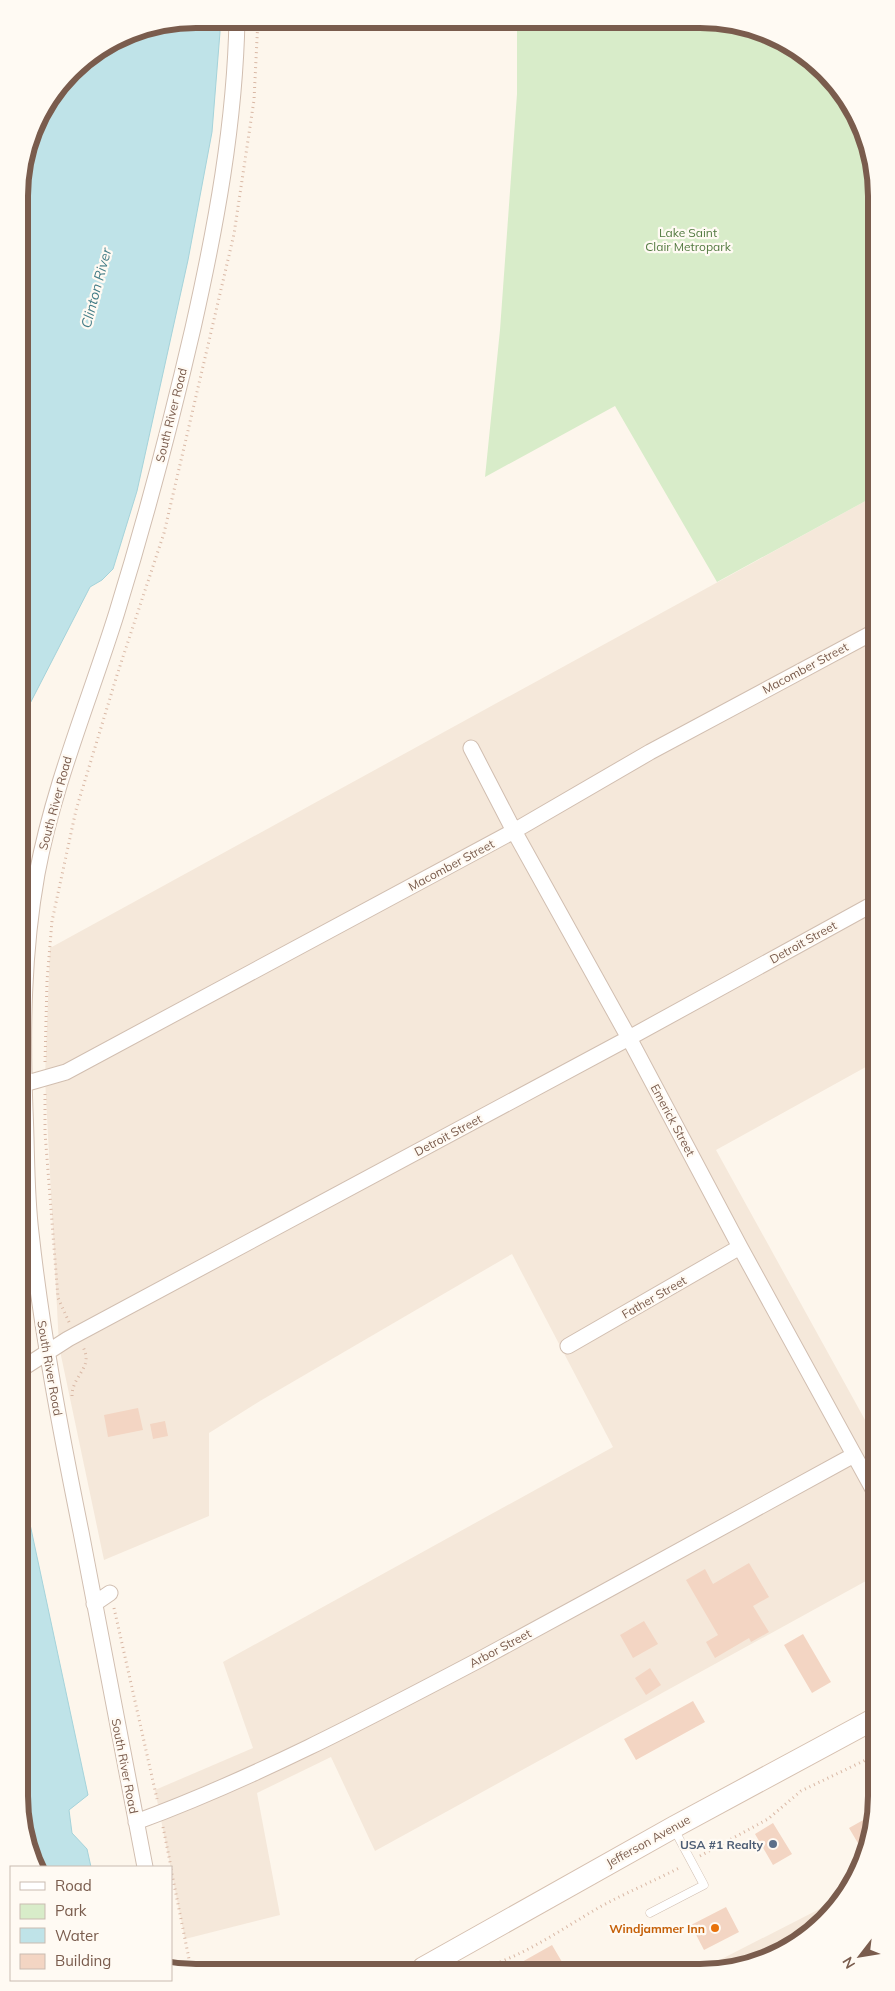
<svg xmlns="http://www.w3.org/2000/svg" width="895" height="1991" viewBox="0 0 895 1991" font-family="Mulish,sans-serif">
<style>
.residential{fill:#f5e8da}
.green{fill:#d8ecc9}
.water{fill:#bfe3e8;stroke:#a5d3da}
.building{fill:#f3d5c3}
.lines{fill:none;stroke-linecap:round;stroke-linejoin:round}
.lane-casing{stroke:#d1beb0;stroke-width:9}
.street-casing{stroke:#d1beb0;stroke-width:17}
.secondary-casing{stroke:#d6c0b0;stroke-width:23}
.path{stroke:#d9b8a5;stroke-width:3;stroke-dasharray:1 4;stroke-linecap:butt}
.lane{stroke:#fff;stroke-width:8}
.street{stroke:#fff;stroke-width:15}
.secondary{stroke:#fff;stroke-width:21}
.service-dot{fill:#5c6f8a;stroke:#fffaf3;stroke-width:2}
.food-dot{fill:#e8710a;stroke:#fffaf3;stroke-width:2}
.labels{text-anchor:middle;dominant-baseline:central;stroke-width:4.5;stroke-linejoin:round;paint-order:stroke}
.park-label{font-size:12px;fill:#537a41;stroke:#fffaf3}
.street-label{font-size:12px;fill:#7a5c4d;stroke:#fffaf3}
.service-label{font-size:12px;font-weight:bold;fill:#4e5e75;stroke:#fffaf3;text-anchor:end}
.food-label{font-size:12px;font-weight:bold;fill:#c56008;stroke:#fffaf3;text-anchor:end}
.water-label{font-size:14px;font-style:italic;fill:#437c86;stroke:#fffaf3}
.rim{fill:none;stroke:#7a5c4d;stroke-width:6}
</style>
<rect width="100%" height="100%" fill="#fdf6ec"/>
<path class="residential" d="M 871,498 L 873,1063 L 716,1150 L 875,1438 L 875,1576 L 375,1851 L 331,1757 L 257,1793 L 280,1915 L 185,1939 L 155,1790 L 253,1748 L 223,1662 L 613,1447 L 512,1254 L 260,1401 L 209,1433 L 209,1516 L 104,1560 L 59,1346 L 45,1078 L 50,948 Z
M 841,1898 L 833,1912 L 797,1943 L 746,1966 L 708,1966 Z"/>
<path class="green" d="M 517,21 L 734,22 L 816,63 L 852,107 L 870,149 L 871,498 L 717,582 L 615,406 L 485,477 L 500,330 L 517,94 Z"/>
<path class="water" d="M 196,19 L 219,19 L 220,32 L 212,132 L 188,260 L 137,491 L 113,569 L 102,580 L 90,587 L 21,721 L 19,184 L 37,117 L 79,63 L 128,32 Z
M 24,1496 L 88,1795 L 69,1810 L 72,1833 L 87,1849 L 91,1867 L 36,1867 L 32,1859 L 39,1856 L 26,1845 L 25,1838 Z"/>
<path class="building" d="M 138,1408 L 143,1430 L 108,1437 L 104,1415 Z
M 165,1421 L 168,1436 L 153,1439 L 150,1424 Z
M 749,1563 L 769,1597 L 753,1606 L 769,1632 L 751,1642 L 749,1638 L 715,1658 L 706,1642 L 718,1635 L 686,1580 L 705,1569 L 713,1584 Z
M 644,1621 L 658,1644 L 633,1658 L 620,1635 Z
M 803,1634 L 831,1682 L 812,1693 L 784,1645 Z
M 650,1668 L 661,1685 L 646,1695 L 635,1678 Z
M 693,1701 L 705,1722 L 636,1760 L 624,1739 Z
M 874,1814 L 866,1850 L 865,1855 L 849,1828 Z
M 773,1823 L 792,1854 L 773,1865 L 755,1834 Z
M 726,1907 L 739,1932 L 704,1950 L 691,1925 Z
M 552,1945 L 565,1967 L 513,1967 Z"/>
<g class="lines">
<defs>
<path id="lane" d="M 650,1913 L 704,1885 L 674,1829"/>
<path id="street" d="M 471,748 L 514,831 L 629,1038 L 740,1247 L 875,1493
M 24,1084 L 66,1072 L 514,831 L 650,752 L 872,633
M 568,1346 L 740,1247
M 23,1368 L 68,1339 L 629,1038 L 873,904
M 94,1604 L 110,1593
M 136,1822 C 253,1779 367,1719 477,1661 C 603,1593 728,1524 854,1455
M 145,1867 C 123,1756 102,1644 81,1532 C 61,1433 42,1334 31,1233 C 26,1193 27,1151 25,1110 C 22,1031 23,952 37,874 C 54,783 90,699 117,612 C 146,518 171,423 193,328 C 216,226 235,124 237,19"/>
<path id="secondary" d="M 423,1968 L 674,1827 L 876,1718"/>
</defs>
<use href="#lane" class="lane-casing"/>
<use href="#street" class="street-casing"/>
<use href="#secondary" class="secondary-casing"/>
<path class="path" d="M 45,1062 L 47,981 L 52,921 L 76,810 L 117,675 L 164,533 L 234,234 L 254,100 L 258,19
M 45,1094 L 45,1133 L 58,1298 L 69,1322
M 72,1396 C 72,1375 94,1368 83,1347
M 114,1608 L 157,1799
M 163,1827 L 171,1867
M 700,1856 L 768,1819 L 801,1791 L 876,1755
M 171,1869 L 191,1969
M 486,1967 C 527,1954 562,1929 598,1908 C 625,1893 654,1881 681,1867"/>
<use href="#lane" class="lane"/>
<use href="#street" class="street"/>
<use href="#secondary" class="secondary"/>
</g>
<circle class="service-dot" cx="773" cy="1844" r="5"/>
<circle class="food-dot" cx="715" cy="1928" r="5"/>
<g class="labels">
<g class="park-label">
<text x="688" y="232">Lake Saint<tspan x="688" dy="14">Clair Metropark</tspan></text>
</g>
<g class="street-label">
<text transform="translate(171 415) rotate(-76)">South River Road</text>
<text transform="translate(805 668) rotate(-28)">Macomber Street</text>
<text transform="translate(55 803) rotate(-75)">South River Road</text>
<text transform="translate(451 865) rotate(-28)">Macomber Street</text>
<text transform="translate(803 942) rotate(-29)">Detroit Street</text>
<text transform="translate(673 1120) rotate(62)">Emerick Street</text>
<text transform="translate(448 1135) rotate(-28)">Detroit Street</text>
<text transform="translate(654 1297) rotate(-30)">Father Street</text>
<text transform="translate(50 1368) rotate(80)">South River Road</text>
<text transform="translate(500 1648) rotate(-28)">Arbor Street</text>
<text transform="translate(125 1766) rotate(79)">South River Road</text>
<text transform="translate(648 1841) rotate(-29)">Jefferson Avenue</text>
</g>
<g class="service-label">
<text x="763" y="1844">USA #1 Realty</text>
</g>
<g class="food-label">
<text x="705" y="1928">Windjammer Inn</text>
</g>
<g class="water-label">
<text transform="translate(96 288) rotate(-75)">Clinton River</text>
</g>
</g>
<path d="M0 0H895V1991H0ZM196 28H700A168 168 0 0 1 868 196V1796A168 168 0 0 1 700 1964H196A168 168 0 0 1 28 1796V196A168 168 0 0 1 196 28Z" fill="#fffaf3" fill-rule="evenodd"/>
<path class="rim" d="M196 28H700A168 168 0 0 1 868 196V1796A168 168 0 0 1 700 1964H196A168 168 0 0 1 28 1796V196A168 168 0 0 1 196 28Z"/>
<rect x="10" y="1866" width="162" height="115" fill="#fffaf3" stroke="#cabbb1"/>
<rect x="20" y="1882" width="25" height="8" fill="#ffffff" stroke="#cabbb1"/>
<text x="55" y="1891" font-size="15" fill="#7a5c4d">Road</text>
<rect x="20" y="1904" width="25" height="15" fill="#d8ecc9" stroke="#cabbb1"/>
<text x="55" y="1916" font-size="15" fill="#7a5c4d">Park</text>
<rect x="20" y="1928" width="25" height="15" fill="#bfe3e8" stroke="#cabbb1"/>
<text x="55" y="1941" font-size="15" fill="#7a5c4d">Water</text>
<rect x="20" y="1954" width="25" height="15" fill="#f3d5c3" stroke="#cabbb1"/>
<text x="55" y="1966" font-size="15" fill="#7a5c4d">Building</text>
<g transform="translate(860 1956) rotate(239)" stroke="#fffaf3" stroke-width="4" paint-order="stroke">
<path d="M0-4L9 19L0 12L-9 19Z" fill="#7a5c4d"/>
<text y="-8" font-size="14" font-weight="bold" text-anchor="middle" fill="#7a5c4d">N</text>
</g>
</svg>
